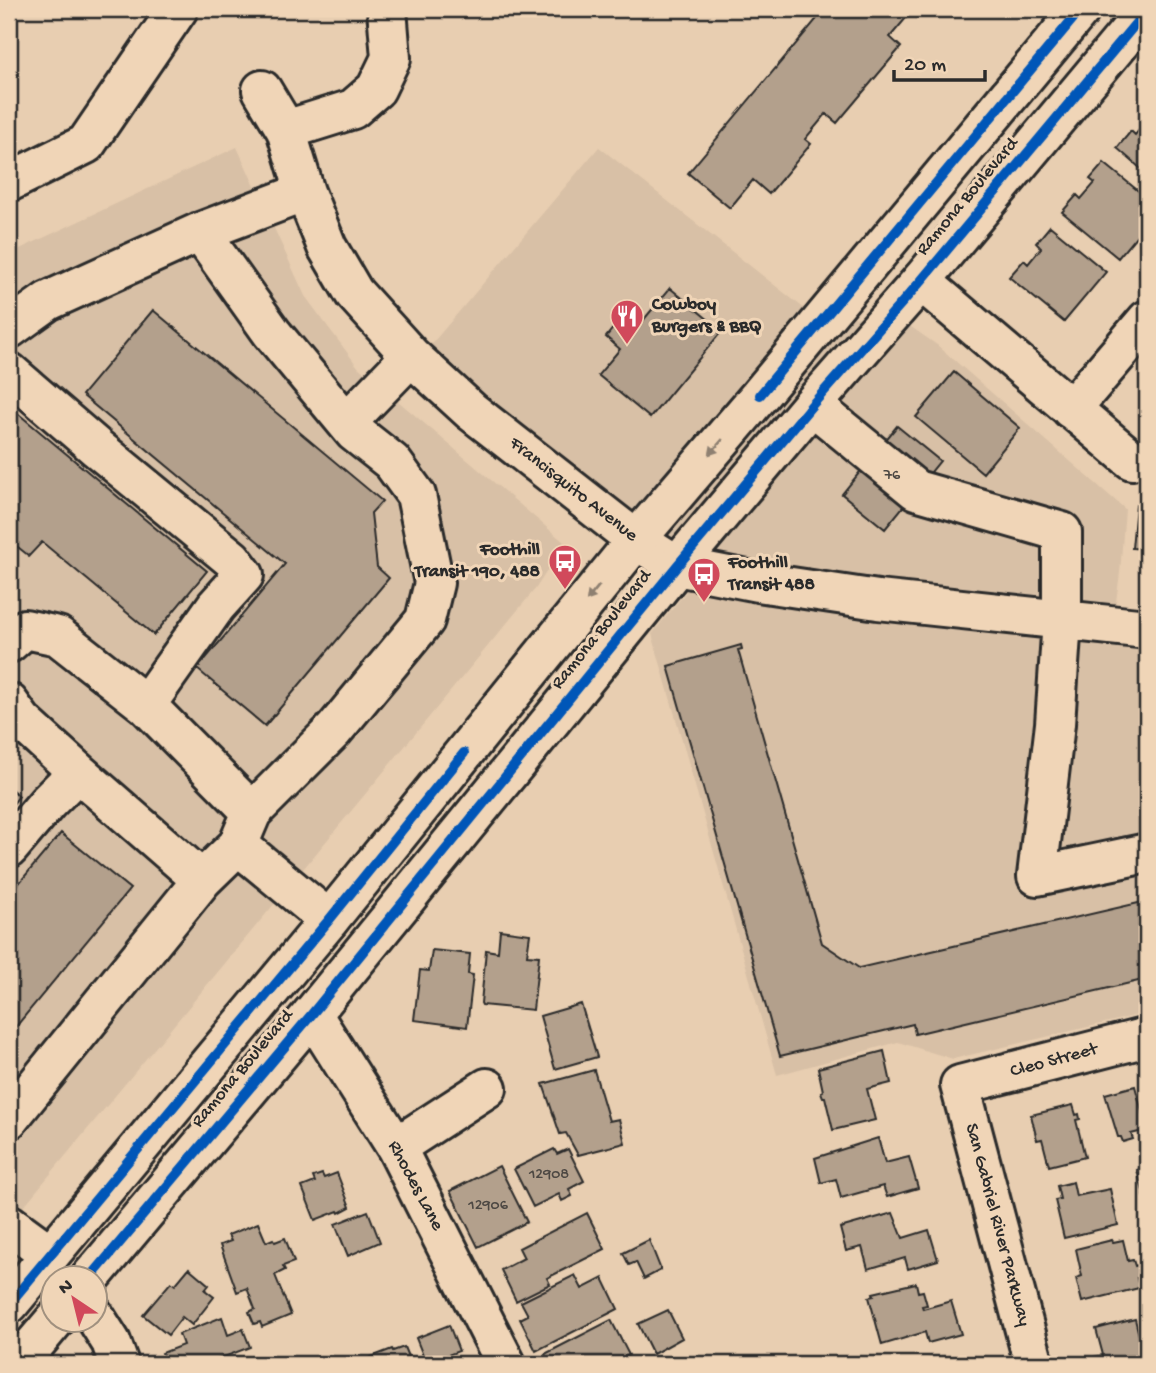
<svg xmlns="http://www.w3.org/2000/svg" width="1156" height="1373" viewBox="0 0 1156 1373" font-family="'Gochi Hand',sans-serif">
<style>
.built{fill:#d8c0a6}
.building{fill:#b3a08c;stroke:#2b2b2b;stroke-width:2}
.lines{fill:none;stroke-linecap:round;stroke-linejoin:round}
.minor-casing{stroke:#2b2b2b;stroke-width:44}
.major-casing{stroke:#2b2b2b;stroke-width:44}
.minor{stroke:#f0d5b7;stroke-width:38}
.major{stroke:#f0d5b7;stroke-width:38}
.cycleway-casing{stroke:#f0d5b7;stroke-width:15}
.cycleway{stroke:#0057b8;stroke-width:10}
.oneway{fill:#8e8071}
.labels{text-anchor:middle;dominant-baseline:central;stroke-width:6;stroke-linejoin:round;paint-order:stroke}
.number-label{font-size:16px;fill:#4d4843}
.street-label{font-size:19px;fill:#2b2b2b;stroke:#f0d5b7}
.poi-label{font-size:19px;font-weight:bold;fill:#2b2b2b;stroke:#f0d5b7;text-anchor:start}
</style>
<rect width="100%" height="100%" fill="#e8ceb1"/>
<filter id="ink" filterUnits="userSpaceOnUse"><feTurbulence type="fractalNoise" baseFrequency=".0143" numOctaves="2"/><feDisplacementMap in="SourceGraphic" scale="14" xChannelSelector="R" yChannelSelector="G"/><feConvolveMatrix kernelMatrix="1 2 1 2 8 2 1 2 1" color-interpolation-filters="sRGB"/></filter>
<g filter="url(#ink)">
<path class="built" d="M 237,147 L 305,296 L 358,367 L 565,543 L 536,588 L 9,1224 L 9,254 Z
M 599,147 L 810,313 L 904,322 L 937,345 L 1125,509 L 1120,573 L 1111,638 L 1147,642 L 1147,1013 L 953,1059 L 898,1042 L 777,1075 L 652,634 L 686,592 L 424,353 Z"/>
<path class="building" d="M 825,9 L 923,9 L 916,17 L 911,12 L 890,37 L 901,47 L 837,123 L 826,114 L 805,139 L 811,144 L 769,194 L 753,180 L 730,208 L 688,173 Z
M 1147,120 L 1147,174 L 1117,148 L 1131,131 L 1135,135 Z
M 1104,163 L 1147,198 L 1147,223 L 1118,258 L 1062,212 L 1077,195 L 1081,199 L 1095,183 L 1090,179 Z
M 1050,226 L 1106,272 L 1064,322 L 1009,277 L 1024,260 L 1028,264 L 1041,248 L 1036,243 Z
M 670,288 L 722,331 L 650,418 L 598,375 L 620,349 L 606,337 L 622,317 L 636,329 Z
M 153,310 L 382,501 L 371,513 L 377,567 L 389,578 L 265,726 L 197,669 L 285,564 L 82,395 Z
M 954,372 L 1020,428 L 983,473 L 916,417 Z
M 9,406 L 207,571 L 154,635 L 42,542 L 29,556 L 14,544 L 9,551 Z
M 897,426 L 940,461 L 885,529 L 842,494 Z
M 1136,505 L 1147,506 L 1147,549 L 1132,548 Z
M 741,645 L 742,649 L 738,650 L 822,943 L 859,968 L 1147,901 L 1147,979 L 915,1034 L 913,1024 L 780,1056 L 668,666 Z
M 9,787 L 19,796 L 9,809 Z
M 61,833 L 130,889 L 9,1035 L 9,895 Z
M 500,930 L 530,934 L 527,955 L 539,956 L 533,1010 L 482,1005 L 481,1003 L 486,950 L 498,952 Z
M 432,950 L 470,954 L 468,974 L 473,975 L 467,1027 L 414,1020 L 420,970 L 429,971 Z
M 581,1004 L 597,1057 L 555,1069 L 540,1016 Z
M 884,1051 L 891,1083 L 867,1089 L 875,1120 L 833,1130 L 825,1097 L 823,1097 L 821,1092 L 823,1091 L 818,1068 Z
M 594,1070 L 609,1121 L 619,1119 L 625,1143 L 578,1155 L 566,1133 L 560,1134 L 543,1084 Z
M 1135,1086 L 1147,1130 L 1131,1134 L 1133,1139 L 1123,1142 L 1121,1137 L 1118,1137 L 1105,1094 Z
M 1073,1105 L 1076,1115 L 1079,1114 L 1080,1119 L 1076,1120 L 1085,1157 L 1049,1166 L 1042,1139 L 1037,1140 L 1031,1115 Z
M 878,1138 L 885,1163 L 909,1157 L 918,1188 L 887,1197 L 883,1186 L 841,1198 L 836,1179 L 821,1183 L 815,1158 Z
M 554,1149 L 557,1154 L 568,1149 L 584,1181 L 569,1189 L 572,1196 L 562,1201 L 559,1194 L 533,1207 L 514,1169 Z
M 499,1166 L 527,1222 L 478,1247 L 450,1191 Z
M 1147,1167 L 1147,1206 L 1137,1170 Z
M 337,1173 L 350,1207 L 339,1213 L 338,1211 L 315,1220 L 302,1187 L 315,1182 L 313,1177 L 322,1174 L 324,1178 Z
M 1073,1182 L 1076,1196 L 1110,1189 L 1118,1225 L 1064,1238 L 1055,1200 L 1060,1199 L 1057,1186 Z
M 368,1211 L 380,1242 L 348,1256 L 335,1224 Z
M 587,1213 L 605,1249 L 547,1278 L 550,1284 L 516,1301 L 501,1270 L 524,1258 L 519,1248 Z
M 893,1213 L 903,1238 L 929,1230 L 938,1260 L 908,1269 L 905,1258 L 868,1269 L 862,1247 L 846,1251 L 840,1228 Z
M 258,1223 L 266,1242 L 273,1239 L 275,1242 L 285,1238 L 294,1262 L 283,1266 L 285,1270 L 275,1275 L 291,1315 L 262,1327 L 260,1322 L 254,1324 L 249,1312 L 255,1309 L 247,1288 L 237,1292 L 220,1245 L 231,1241 L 228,1235 Z
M 649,1240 L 661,1270 L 644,1279 L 636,1262 L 629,1265 L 623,1253 Z
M 1112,1240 L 1113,1242 L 1123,1240 L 1128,1261 L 1133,1260 L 1135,1266 L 1138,1265 L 1139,1278 L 1137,1278 L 1139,1288 L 1082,1302 L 1076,1278 L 1082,1276 L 1076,1249 Z
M 189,1268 L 209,1285 L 205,1290 L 214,1297 L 192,1325 L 182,1317 L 168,1335 L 143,1315 L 171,1282 L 175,1285 Z
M 575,1275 L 582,1289 L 603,1278 L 618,1309 L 536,1351 L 520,1319 L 528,1315 L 521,1302 Z
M 916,1283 L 918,1292 L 923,1291 L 927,1305 L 922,1306 L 923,1309 L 951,1301 L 961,1334 L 928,1343 L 925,1332 L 882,1345 L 869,1297 L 874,1296 L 873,1293 Z
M 668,1310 L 682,1338 L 653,1354 L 638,1324 Z
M 222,1317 L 228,1335 L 243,1329 L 250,1347 L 216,1360 L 217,1364 L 166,1364 L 162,1353 L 183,1345 L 179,1334 Z
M 1135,1319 L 1146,1364 L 1096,1364 L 1094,1357 L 1103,1355 L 1096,1329 Z
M 611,1320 L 629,1355 L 611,1364 L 550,1364 L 545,1354 Z
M 449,1325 L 459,1351 L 428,1362 L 429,1364 L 418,1364 L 416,1360 L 424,1358 L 416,1338 Z
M 404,1347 L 411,1364 L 353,1364 L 392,1349 L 393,1351 Z
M 935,1358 L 937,1364 L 911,1364 Z"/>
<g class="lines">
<defs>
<path id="minor" d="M 262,90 L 286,130 L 305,192 L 327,247 L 354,293 L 411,356 L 471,411 L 636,540 L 677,566 L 758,582 L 878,600 L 1147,629
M 286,130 L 353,109 L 376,89 L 391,58 L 387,9
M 9,182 L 86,144 L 178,9
M 200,232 L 272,333 L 354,432 L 392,462 L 416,495 L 434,583 L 425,620 L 334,730 L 252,812
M 921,281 L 1132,460
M 9,329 L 48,301 L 200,232 L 305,192
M 9,372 L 97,448 L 232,559 L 244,575 L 216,606 L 146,705 L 252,812 L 238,845
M 812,405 L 916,490 L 1062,532 L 1062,620 L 1055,724 L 1037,876 L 1147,853
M 1071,409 L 1147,320
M 347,422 L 411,356
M 9,643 L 25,629 L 58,636 L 146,705
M 9,703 L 22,721 L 78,772
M 9,848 L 48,802 L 78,772 L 202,880
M 312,1014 L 396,1147 L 506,1364
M 9,1119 L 202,880 L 238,845 L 329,920
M 396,1147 L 487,1088
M 9,1224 L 50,1254
M 94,1315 L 111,1342 L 119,1364
M 1034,1364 L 960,1085 L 1147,1037"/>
<path id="major" d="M 90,1278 L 312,1014 L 677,566 L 812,405 L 921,281 L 1147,10
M 9,1304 L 329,920 L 636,540 L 760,395 L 1081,9
M 18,1364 L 55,1320"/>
</defs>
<use href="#minor" class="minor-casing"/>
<use href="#major" class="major-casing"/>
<use href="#minor" class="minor"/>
<use href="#major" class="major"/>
<defs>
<path id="cycleway" d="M 760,395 L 1081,9
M 90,1278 L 312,1014 L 677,566 L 812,405 L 921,281 L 1147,10
M 9,1304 L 329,920 L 464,753"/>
</defs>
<use href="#cycleway" class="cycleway-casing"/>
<use href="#cycleway" class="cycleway"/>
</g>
<defs><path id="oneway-solid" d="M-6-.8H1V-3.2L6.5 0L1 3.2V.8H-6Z" transform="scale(1.75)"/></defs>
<g class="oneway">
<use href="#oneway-solid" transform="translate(716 447) rotate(131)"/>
<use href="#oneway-solid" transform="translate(593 593) rotate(129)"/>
</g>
</g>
<defs>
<symbol id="restaurant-pin" viewBox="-11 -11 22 30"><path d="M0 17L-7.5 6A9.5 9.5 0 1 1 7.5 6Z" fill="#d1495b" stroke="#f0d5b7"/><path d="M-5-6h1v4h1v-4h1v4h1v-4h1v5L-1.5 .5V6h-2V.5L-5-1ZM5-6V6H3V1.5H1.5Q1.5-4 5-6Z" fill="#fff"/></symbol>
<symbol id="bus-pin" viewBox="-11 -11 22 30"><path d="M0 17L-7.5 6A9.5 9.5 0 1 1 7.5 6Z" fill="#d1495b" stroke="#f0d5b7"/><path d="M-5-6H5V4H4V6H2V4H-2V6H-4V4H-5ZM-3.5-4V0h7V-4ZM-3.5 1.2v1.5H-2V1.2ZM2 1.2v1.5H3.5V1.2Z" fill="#fff"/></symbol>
</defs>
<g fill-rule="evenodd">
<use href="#restaurant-pin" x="608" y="297" width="38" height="52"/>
<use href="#bus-pin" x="546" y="542" width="38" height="52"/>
<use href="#bus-pin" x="685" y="555" width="38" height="52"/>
</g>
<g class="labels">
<g class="number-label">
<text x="892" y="476">76</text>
<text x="549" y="1175">12908</text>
<text x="488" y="1206">12906</text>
</g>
<g class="street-label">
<text transform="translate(968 197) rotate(-50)">Ramona Boulevard</text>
<text transform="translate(573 490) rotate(38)">Francisquito Avenue</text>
<text transform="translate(602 630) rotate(-51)">Ramona Boulevard</text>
<text transform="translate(1054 1061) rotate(-15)">Cleo Street</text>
<text transform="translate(243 1069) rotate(-50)">Ramona Boulevard</text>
<text transform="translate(415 1186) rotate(62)">Rhodes Lane</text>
<text transform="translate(997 1225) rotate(75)">San Gabriel River Parkway</text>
</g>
<g class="poi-label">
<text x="652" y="305">Cowboy<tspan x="652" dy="22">Burgers &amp; BBQ</tspan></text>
<text x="540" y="550" text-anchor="end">Foothill<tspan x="540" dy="22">Transit 190, 488</tspan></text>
<text x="728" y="563">Foothill<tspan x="728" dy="22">Transit 488</tspan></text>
</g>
</g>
<rect width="1156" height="1373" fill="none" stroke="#f0d5b7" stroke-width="35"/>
<rect x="18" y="18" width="1121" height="1338" fill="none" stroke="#2b2b2b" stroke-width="2.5" filter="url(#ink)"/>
<g transform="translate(74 1299) rotate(325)"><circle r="33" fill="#f0d5b7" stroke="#a1917f" stroke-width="2"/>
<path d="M0-5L12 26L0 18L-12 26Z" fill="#d1495b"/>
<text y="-10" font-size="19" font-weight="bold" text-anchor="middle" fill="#2b2b2b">N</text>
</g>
<path d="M894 70v10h91v-10" fill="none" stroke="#2b2b2b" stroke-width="3.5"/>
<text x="904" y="70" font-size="21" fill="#2b2b2b" stroke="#f0d5b7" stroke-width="5" paint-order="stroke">20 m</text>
</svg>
